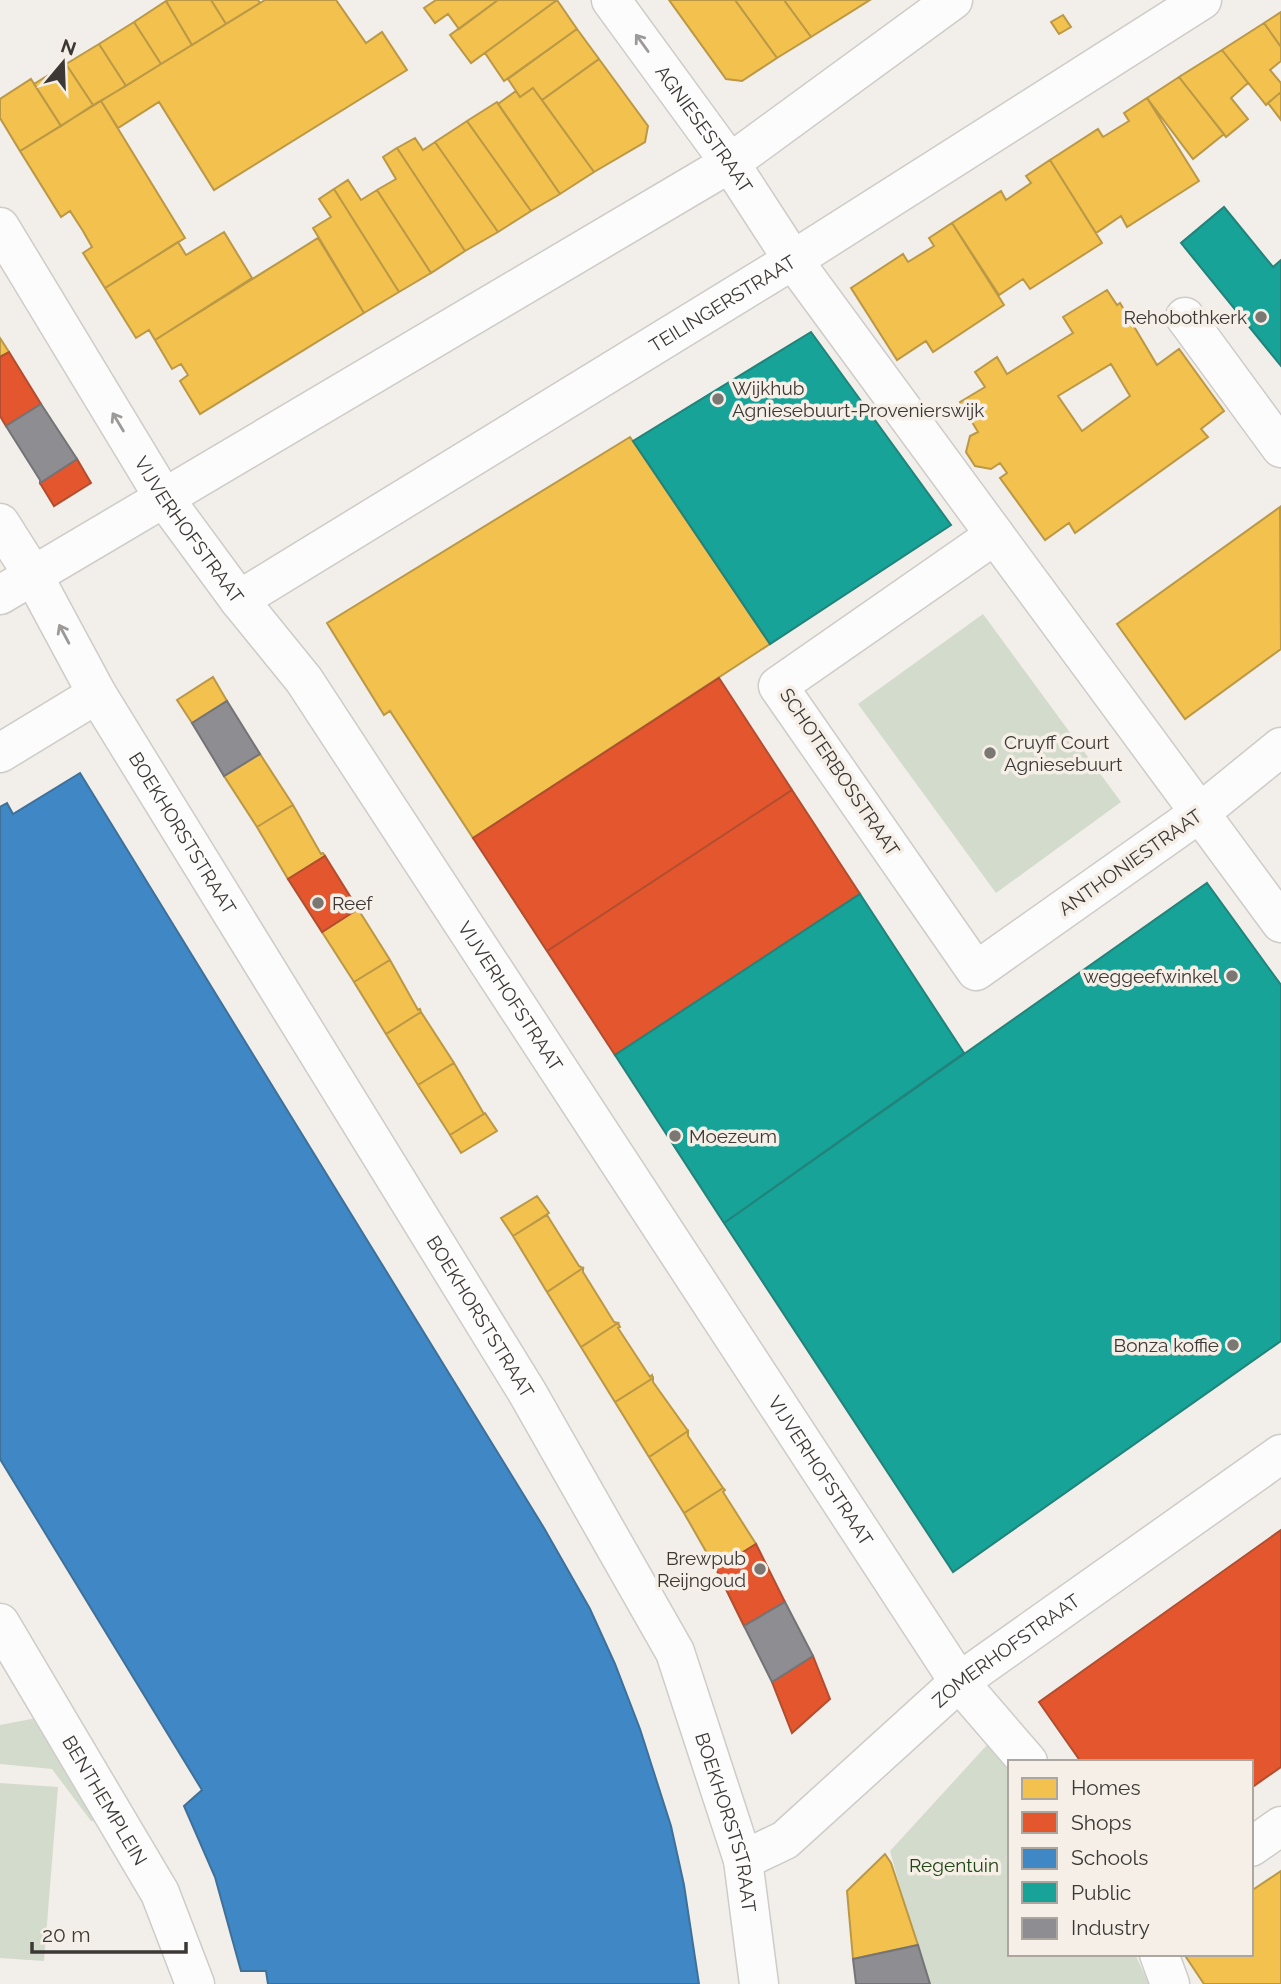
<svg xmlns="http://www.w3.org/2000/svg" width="1281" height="1984" viewBox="0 0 1281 1984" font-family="Raleway,sans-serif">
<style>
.green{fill:#d3dbcc}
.homes{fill:#f2c14e;stroke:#bb9846;stroke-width:2;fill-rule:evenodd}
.shops{fill:#e4572e;stroke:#b14e30;stroke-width:2}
.schools{fill:#3f88c5;stroke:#3e709a;stroke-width:2}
.public{fill:#17a398;stroke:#22837a;stroke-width:2}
.industry{fill:#8d8d92;stroke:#747476;stroke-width:2}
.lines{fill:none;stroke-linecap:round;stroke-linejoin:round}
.pedestrian-casing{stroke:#ceccc8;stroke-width:41}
.minor-casing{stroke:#ceccc8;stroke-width:41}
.pedestrian{stroke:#fdfcfc;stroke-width:38}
.minor{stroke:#fdfcfc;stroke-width:38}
.oneway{stroke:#9c9a98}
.poi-dot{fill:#7b7874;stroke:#f5efe7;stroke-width:2.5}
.labels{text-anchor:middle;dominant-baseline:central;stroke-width:7;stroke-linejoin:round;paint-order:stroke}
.street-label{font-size:19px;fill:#3b3835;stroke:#f5efe7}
.poi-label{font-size:19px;fill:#3b3835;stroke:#f5efe7;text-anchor:end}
.park-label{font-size:19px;fill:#204613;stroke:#f5efe7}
</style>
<rect width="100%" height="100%" fill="#f2eeea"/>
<path class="green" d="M 983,614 L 1121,802 L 996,893 L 858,704 Z
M 47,1716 L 112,1822 L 91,1821 L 52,1769 L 0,1764 L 0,1725 Z
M 998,1733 L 1010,1762 L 1010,1954 L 1135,1954 L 1149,1984 L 927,1984 L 890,1851 Z
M 0,1783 L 58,1787 L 44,1961 L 0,1958 Z"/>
<path class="homes" d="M 169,0 L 211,0 L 226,24 L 192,45 L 166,1 Z
M 211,0 L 258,0 L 260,3 L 226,24 Z
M 265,0 L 336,0 L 366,43 L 382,32 L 407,70 L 214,190 L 159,102 L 118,128 L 101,101 Z
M 436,0 L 498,0 L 459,29 L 448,14 L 435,23 L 424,8 Z
M 498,0 L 557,0 L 471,63 L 450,35 Z
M 557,0 L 577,29 L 504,81 L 485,53 Z
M 669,0 L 735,0 L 777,58 L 742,81 L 726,79 Z
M 735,0 L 784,0 L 811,37 L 777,58 Z
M 784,0 L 870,0 L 811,37 Z
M 166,1 L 192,45 L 161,64 L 134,22 Z
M 1281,12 L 1281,47 L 1264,23 Z
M 1063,15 L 1071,27 L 1059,34 L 1051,22 Z
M 134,22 L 161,64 L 126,86 L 99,44 Z
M 1264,23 L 1281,47 L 1281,61 L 1270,70 L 1281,83 L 1281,92 L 1266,105 L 1222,50 Z
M 577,29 L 599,59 L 542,100 L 533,88 L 520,97 L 508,79 Z
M 99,44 L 126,86 L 93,105 L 66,64 Z
M 1222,50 L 1248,83 L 1231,98 L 1248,119 L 1226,137 L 1179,77 Z
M 599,59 L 648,126 L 645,142 L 594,172 L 542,100 Z
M 66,64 L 93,105 L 61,126 L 34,84 Z
M 1179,77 L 1224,134 L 1193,159 L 1147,98 Z
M 31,79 L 61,126 L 20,151 L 0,118 L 0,99 Z
M 533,88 L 594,172 L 560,194 L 498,104 L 516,91 L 520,97 Z
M 1281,92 L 1281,120 L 1268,103 Z
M 1147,98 L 1199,181 L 1127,227 L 1121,216 L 1096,233 L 1050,160 L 1098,129 L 1103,137 L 1129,121 L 1124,113 Z
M 101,101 L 185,238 L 105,288 L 83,253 L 92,247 L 83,231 L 70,211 L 61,217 L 20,151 Z
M 497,102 L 560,194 L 531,211 L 467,121 Z
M 467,121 L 531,211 L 498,232 L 435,142 Z
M 415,138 L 423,150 L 435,142 L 498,232 L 465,251 L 397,148 Z
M 397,148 L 465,251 L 431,273 L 377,190 L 396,179 L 383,157 Z
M 1050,160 L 1102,243 L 1030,289 L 1023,279 L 999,295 L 952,223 L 1001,191 L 1006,200 L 1031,183 L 1026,176 Z
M 348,180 L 361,200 L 377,190 L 431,273 L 399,292 L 334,189 Z
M 334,189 L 399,292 L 364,313 L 313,228 L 331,217 L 319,199 Z
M 952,223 L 1004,305 L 933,352 L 926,341 L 897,360 L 851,288 L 903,254 L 908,262 L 934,246 L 929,238 Z
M 224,232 L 252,278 L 155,340 L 149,330 L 136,338 L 105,288 L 178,242 L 186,255 Z
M 318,238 L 364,313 L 200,414 L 180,381 L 188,375 L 181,364 L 172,369 L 155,340 Z
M 1107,290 L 1117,305 L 1120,303 L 1157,365 L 1179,349 L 1224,411 L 1201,429 L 1208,437 L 1075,533 L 1069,523 L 1045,540 L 1000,478 L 1007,473 L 1000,463 L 991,469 L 975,466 L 966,452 L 970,436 L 978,432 L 960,402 L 985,387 L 975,372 L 997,357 L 1007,374 L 1073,333 L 1063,317 ZM 1111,364 L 1130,396 L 1082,431 L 1058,396 Z
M 0,338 L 9,352 L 0,357 Z
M 630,437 L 770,644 L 473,838 L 390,711 L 384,715 L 327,623 Z
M 1280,507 L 1281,649 L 1185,719 L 1117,624 Z
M 213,677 L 227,701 L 192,723 L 177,700 Z
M 260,754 L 293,805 L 257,827 L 224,776 Z
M 293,805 L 321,854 L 323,853 L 325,856 L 288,879 L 257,827 Z
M 358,909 L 390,960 L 354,982 L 322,932 Z
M 390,960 L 418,1010 L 420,1009 L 421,1012 L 386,1034 L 354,982 Z
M 421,1012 L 454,1063 L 418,1085 L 386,1034 Z
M 454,1063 L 484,1114 L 450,1135 L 418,1085 Z
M 485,1113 L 497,1131 L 461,1153 L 450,1135 Z
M 537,1196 L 549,1213 L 513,1236 L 501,1218 Z
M 547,1215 L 579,1266 L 583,1268 L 547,1292 L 513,1236 Z
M 583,1268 L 583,1272 L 614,1322 L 618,1323 L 581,1347 L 547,1292 Z
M 618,1323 L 620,1327 L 618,1328 L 650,1377 L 652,1375 L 653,1378 L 615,1402 L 581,1347 Z
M 653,1378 L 653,1382 L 688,1431 L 649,1457 L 615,1402 Z
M 688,1431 L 688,1436 L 723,1488 L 684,1513 L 649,1457 Z
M 723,1488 L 725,1490 L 723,1492 L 756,1544 L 716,1569 L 684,1513 Z
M 885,1854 L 891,1863 L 918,1945 L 853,1959 L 847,1891 Z
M 1281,1871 L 1281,1984 L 1204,1984 L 1184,1954 L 1251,1954 L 1251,1891 Z"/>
<path class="shops" d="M 9,352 L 41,404 L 6,426 L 0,416 L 0,357 Z
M 77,459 L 91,483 L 54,506 L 40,483 Z
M 719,678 L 792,790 L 547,951 L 473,838 Z
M 792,790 L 860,894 L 615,1055 L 547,951 Z
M 325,856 L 358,909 L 322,932 L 288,879 Z
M 1281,1530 L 1281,1767 L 1251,1788 L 1251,1762 L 1081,1762 L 1039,1702 Z
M 756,1544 L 785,1602 L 744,1626 L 716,1569 Z
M 813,1656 L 830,1699 L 792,1733 L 772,1682 Z"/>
<path class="schools" d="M 80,773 L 544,1528 L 590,1609 L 615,1664 L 640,1729 L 671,1826 L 684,1885 L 699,1984 L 268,1984 L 266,1971 L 241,1971 L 215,1877 L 184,1806 L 202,1790 L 0,1459 L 0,807 L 7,803 L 13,814 Z"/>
<path class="public" d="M 1224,207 L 1273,267 L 1281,260 L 1281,366 L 1181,243 Z
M 811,332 L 951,525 L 770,644 L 633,441 Z
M 1207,883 L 1281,985 L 1281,1341 L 953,1572 L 724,1223 Z
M 860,894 L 964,1053 L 724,1223 L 615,1055 Z"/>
<path class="industry" d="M 41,404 L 77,459 L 40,483 L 40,480 L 6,426 Z
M 227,701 L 260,754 L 224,776 L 192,723 Z
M 785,1602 L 813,1656 L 772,1682 L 744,1626 Z
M 918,1945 L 930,1984 L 856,1984 L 853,1959 Z"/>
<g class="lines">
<defs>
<g id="pedestrian">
<path d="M 793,260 L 995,535"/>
<path d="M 0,595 L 730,163 L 953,0"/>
<path id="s1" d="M 0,1623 L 160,1893 L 195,1984"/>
<path d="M 959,1682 L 1028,1762"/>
</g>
<g id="minor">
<path id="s2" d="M 611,0 L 730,163 L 793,260"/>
<path id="s3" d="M 0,227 L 164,498 L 239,600 L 304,680 L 959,1682"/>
<path d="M 1185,317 L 1281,448"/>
<path id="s4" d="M 0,523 L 33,575 L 97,694 L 527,1392 L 675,1652 L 743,1860 L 759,1984"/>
<path id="s5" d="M 239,600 L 793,260 L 1202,0"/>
<path d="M 1281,747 L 1201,812 L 976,971 L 778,686 L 995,535 L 1281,923"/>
<path d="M 0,753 L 97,694"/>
<path d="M 1251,1847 L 1281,1826"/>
<path id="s6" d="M 743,1860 L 785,1840 L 959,1682 L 1281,1454"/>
<path d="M 1159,1954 L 1170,1984"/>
</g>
</defs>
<use href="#pedestrian" class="pedestrian-casing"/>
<use href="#minor" class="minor-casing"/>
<use href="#pedestrian" class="pedestrian"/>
<use href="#minor" class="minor"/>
</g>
<defs><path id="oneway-shaft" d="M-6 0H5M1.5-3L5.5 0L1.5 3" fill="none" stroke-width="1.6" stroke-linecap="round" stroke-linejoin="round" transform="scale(1.75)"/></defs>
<g class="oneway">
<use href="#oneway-shaft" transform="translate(642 43) rotate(-126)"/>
<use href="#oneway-shaft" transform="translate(118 422) rotate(-121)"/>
<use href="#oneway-shaft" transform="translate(64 634) rotate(-118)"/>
</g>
<g class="poi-dot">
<circle cx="1261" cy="317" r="7"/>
<circle cx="718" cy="399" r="7"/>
<circle cx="990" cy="753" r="7"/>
<circle cx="318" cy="903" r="7"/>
<circle cx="1232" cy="976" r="7"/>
<circle cx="675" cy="1136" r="7"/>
<circle cx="1233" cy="1345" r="7"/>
<circle cx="760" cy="1569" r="7"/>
</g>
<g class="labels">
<g class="street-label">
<text stroke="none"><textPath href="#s2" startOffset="159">AGNIESESTRAAT</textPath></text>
<text stroke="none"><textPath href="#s5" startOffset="567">TEILINGERSTRAAT</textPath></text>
<text stroke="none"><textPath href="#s3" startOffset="357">VIJVERHOFSTRAAT</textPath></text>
<text transform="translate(840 772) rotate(56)">SCHOTERBOSSTRAAT</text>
<text stroke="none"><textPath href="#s4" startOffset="360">BOEKHORSTSTRAAT</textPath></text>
<text transform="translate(1130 862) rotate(-35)">ANTHONIESTRAAT</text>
<text stroke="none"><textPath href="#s3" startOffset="924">VIJVERHOFSTRAAT</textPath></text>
<text stroke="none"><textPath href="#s4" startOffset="928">BOEKHORSTSTRAAT</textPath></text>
<text stroke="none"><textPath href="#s3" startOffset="1491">VIJVERHOFSTRAAT</textPath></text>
<text stroke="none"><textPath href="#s6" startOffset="338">ZOMERHOFSTRAAT</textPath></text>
<text stroke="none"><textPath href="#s1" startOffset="206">BENTHEMPLEIN</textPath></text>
<text stroke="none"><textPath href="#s4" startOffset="1494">BOEKHORSTSTRAAT</textPath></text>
</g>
<g class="poi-label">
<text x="1247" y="317">Rehobothkerk</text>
<text x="732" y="388" text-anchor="start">Wijkhub<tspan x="732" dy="22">Agniesebuurt-Provenierswijk</tspan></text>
<text x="1004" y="742" text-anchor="start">Cruyff Court<tspan x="1004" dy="22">Agniesebuurt</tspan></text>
<text x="332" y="903" text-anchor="start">Reef</text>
<text x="1218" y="976">weggeefwinkel</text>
<text x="689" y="1136" text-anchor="start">Moezeum</text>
<text x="1219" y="1345">Bonza koffie</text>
<text x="746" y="1558">Brewpub<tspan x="746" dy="22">Reijngoud</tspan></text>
</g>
<g class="park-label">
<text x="954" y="1865">Regentuin</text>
</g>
</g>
<rect x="1008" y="1760" width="245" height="196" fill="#f5efe7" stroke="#aba6a0" stroke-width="2"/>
<rect x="1022" y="1778" width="35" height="21" fill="#f2c14e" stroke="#aba6a0" stroke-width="2"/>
<text x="1071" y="1795" font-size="21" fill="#3b3835">Homes</text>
<rect x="1022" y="1812" width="35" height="21" fill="#e4572e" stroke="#aba6a0" stroke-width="2"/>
<text x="1071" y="1830" font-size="21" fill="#3b3835">Shops</text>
<rect x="1022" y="1848" width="35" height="21" fill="#3f88c5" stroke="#aba6a0" stroke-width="2"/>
<text x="1071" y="1865" font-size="21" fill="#3b3835">Schools</text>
<rect x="1022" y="1882" width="35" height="21" fill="#17a398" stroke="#aba6a0" stroke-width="2"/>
<text x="1071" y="1900" font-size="21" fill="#3b3835">Public</text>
<rect x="1022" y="1918" width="35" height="21" fill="#8d8d92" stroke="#aba6a0" stroke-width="2"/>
<text x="1071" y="1935" font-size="21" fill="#3b3835">Industry</text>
<g transform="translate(63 63) rotate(19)" stroke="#f5efe7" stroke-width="5" paint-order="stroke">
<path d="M0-5L12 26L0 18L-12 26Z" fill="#3b3835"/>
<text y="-10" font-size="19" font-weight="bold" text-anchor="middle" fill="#3b3835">N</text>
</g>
<path d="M32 1942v10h154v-10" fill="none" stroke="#3b3835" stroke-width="3.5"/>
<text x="42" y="1942" font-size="21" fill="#3b3835" stroke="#f5efe7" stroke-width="5" paint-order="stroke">20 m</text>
</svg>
